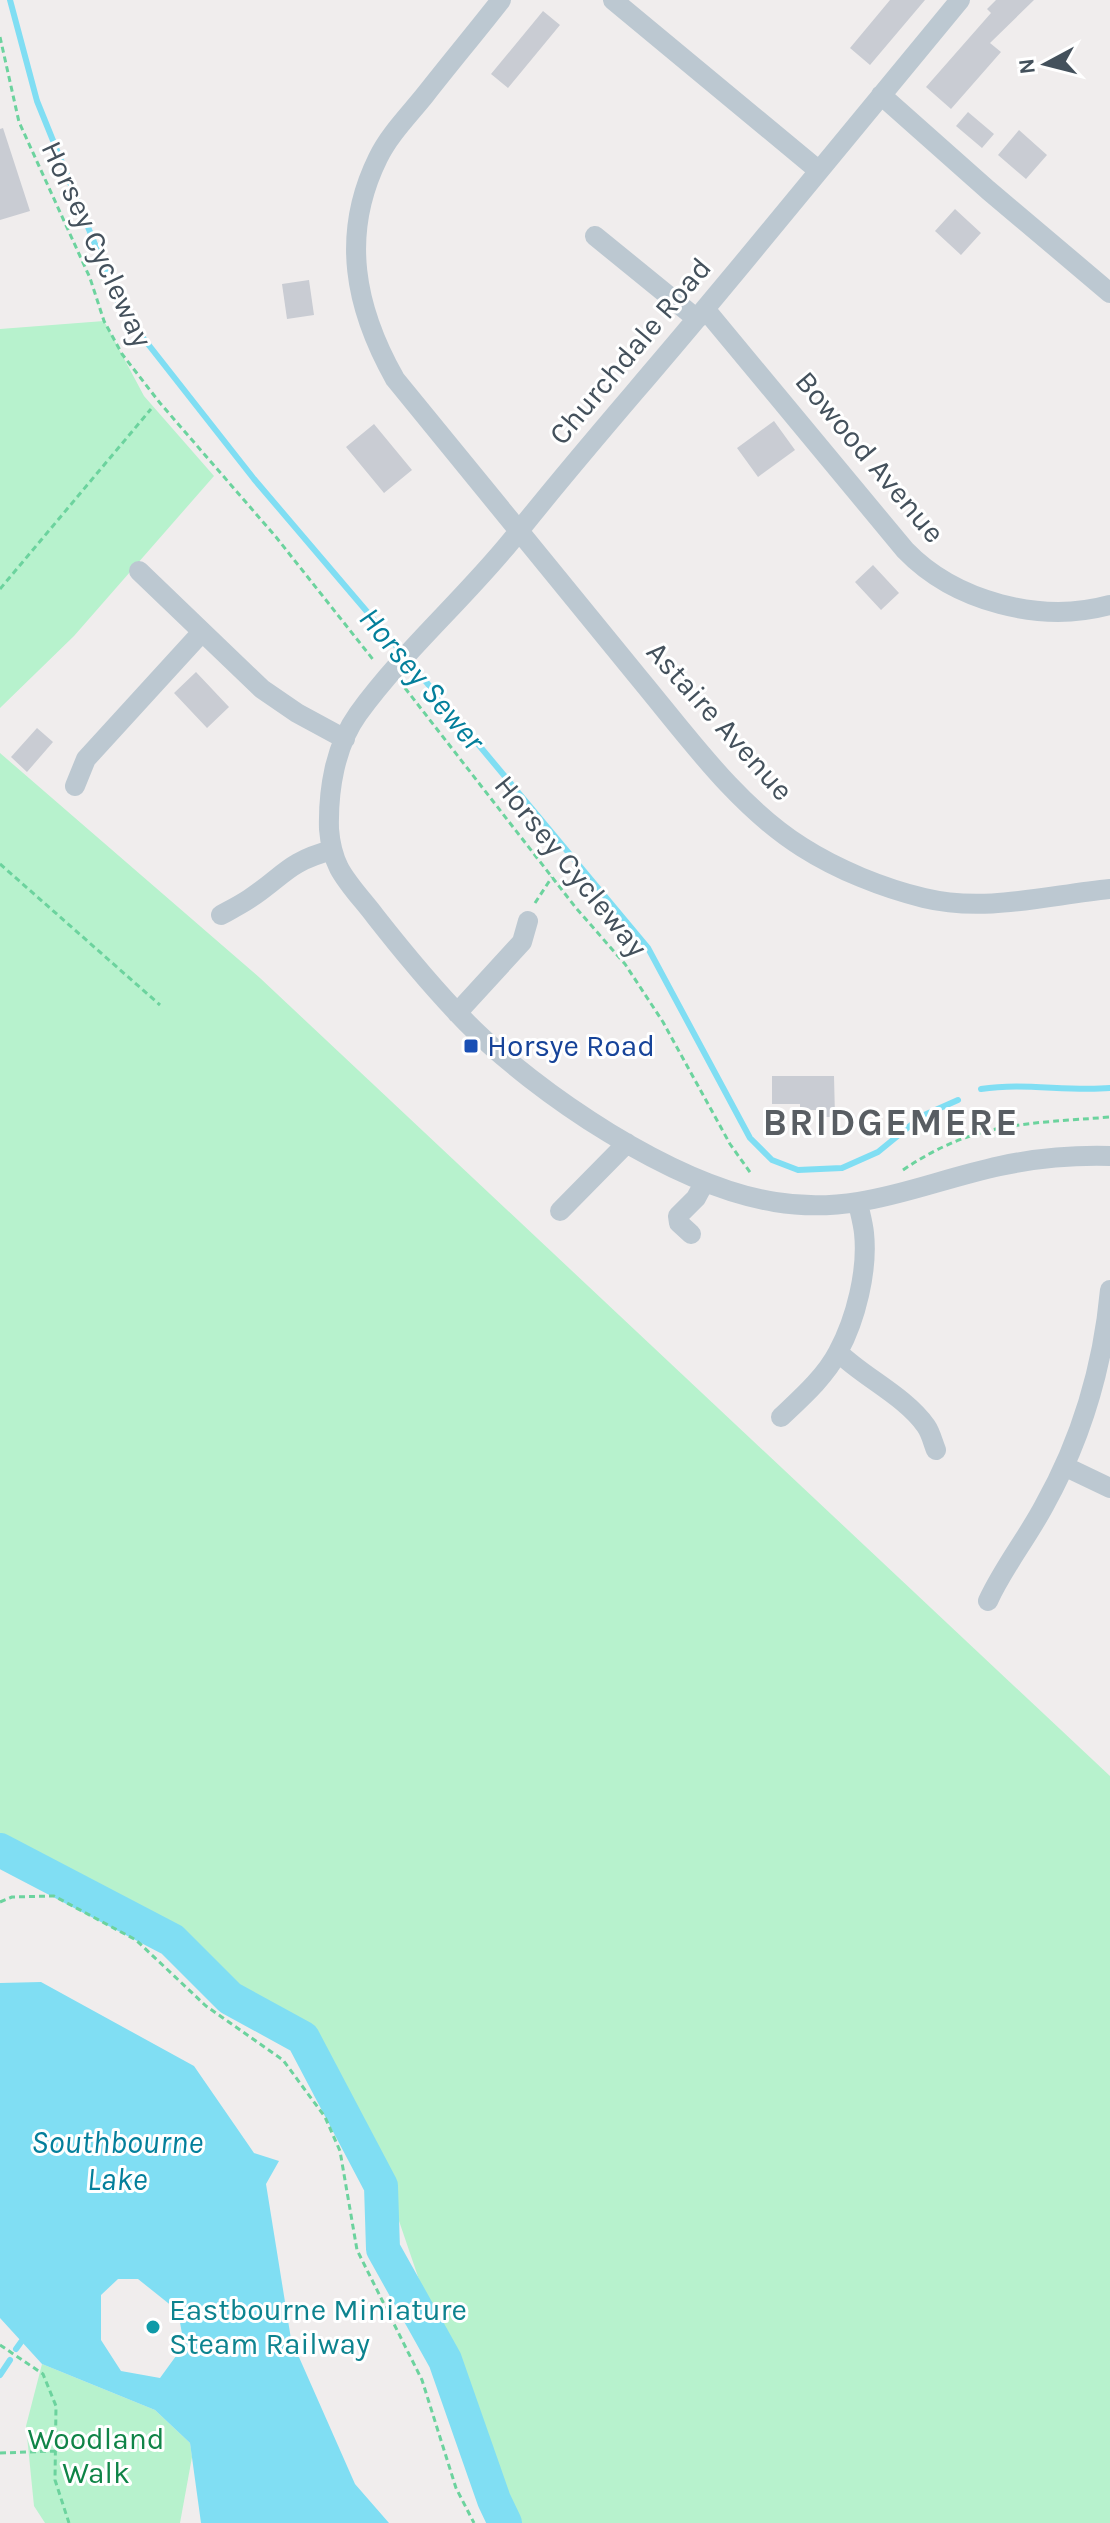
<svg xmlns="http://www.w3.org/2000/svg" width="1110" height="2523" viewBox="0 0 1110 2523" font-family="Karla,sans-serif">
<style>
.green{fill:#b7f2cd}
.water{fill:#80def3;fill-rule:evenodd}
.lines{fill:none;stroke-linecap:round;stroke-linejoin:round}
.stream{stroke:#80def3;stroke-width:6}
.river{stroke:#80def3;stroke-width:34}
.building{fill:#c9ccd3}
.path{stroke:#6cd39e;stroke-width:3;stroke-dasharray:6 4;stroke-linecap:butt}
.minor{stroke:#bcc8d1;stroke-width:20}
.transit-dot{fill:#1a4fb4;stroke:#fff;stroke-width:3}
.culture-dot{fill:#0f9aa8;stroke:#fff;stroke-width:3}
.labels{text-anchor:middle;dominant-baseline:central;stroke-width:6;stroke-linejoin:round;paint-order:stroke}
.street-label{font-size:30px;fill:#44515c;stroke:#fff}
.transit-label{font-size:30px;fill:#164399;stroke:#fff;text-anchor:start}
.culture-label{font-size:30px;fill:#0d838f;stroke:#fff;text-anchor:start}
.park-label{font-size:30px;fill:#0f8447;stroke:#fff}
.water-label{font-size:32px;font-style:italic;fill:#037f9b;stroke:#fff}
.district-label{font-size:38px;font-weight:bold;letter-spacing:2px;fill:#595e63;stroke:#fff}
</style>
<rect width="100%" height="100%" fill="#f0eded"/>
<path class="green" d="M 104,321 L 144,396 L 214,476 L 74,636 L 0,708 L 0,329 Z
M 0,753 L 260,978 L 1110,1776 L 1110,2523 L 505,2523 L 494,2500 L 397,2215 L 303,2038 L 230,1998 L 172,1940 L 0,1850 Z
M 42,2364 L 155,2410 L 190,2443 L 192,2457 L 180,2523 L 45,2523 L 34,2506 L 26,2426 Z"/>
<path class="water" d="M 41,1982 L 194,2066 L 254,2153 L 279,2161 L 266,2184 L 291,2339 L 355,2484 L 389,2523 L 201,2523 L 190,2443 L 155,2410 L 42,2364 L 0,2318 L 0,1983 ZM 118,2279 L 138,2279 L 178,2311 L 184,2345 L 160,2378 L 121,2371 L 101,2340 L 101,2295 Z"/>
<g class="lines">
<path class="stream" d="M 10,0 L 37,101 L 122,311 L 254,479 L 392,641 L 648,948 L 750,1138 L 772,1160 L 798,1170 L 842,1168 L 878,1152 L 922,1116 L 958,1100
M 981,1089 C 1024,1082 1067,1092 1110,1088
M 16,2349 L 21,2342
M 0,2375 L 10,2360"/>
<path class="river" d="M 0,1850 L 172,1940 L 230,1998 L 303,2038 L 381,2186 L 383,2249 L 445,2360 L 494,2500 L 505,2523"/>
</g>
<path class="building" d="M 890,0 L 925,0 L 870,65 L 850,48 Z
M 996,0 L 1034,0 L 990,43 L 1001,52 L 951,109 L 926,87 L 991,13 L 987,9 Z
M 543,11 L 560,25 L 508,88 L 491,74 Z
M 968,112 L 994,134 L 982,148 L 956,126 Z
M 3,128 L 30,211 L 0,220 L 0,129 Z
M 1019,130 L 1047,155 L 1026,179 L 998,155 Z
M 955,209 L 981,233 L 961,255 L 935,231 Z
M 309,280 L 314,315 L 287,319 L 282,284 Z
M 774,421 L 795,450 L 758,477 L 737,448 Z
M 374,424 L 412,470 L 384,493 L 346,447 Z
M 873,565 L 899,593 L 881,610 L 855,582 Z
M 196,672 L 229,707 L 207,728 L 174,693 Z
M 37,728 L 53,742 L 27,772 L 11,757 Z
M 772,1076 L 834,1076 L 835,1117 L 821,1117 L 820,1110 L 800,1110 L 800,1104 L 772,1104 Z"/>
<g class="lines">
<path class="path" d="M 0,37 L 19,122 L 90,278 L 104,321 L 122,354 L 160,403 L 276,537 L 375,662
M 0,589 L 151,409
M 405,688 L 576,908 L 625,964 L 663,1022 L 730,1144 L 752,1175
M 0,864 L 160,1005
M 535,903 L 552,877
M 903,1170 C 975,1121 1027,1124 1110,1117
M 0,1902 L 12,1897 L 54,1896 L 136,1940 L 206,2006 L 283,2060 L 325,2117 L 340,2151 L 357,2250 L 422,2380 L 456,2488 L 474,2523
M 0,2345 L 43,2374 L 56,2406 L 55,2480 L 69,2523
M 0,2453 L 56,2451"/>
<path class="minor" d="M 501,0 C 476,32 450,63 425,95 C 409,115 389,135 378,158 C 340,235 355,308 395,379 C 476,479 557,579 639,678 C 688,737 737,806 802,847 C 838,870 883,888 924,898 C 986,913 1048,895 1110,889
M 613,0 L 818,170
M 960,0 C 875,103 790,207 704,310 C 640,387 573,462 511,541 C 463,600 403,652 358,714 C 335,746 328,790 329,829 C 330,842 333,856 339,868 C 348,885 363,900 375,916 C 404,953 433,988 466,1022 C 537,1094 674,1186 775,1202 C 859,1216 921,1183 1000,1166 C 1037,1158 1073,1155 1110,1156
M 881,95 L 988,190 L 1110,293
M 595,236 L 697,319
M 705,309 L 905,550 C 955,602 1041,624 1110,605
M 139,571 L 262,689 L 297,713 L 345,739
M 75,786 L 86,759 L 202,632
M 221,915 C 230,910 240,905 249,899 C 284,876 287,862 332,850
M 457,1013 L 522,942 L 528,921
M 560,1211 L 627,1143
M 691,1234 L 679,1223 L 678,1216 L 696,1198 L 704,1183
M 838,1352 C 863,1377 905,1396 926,1426 C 931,1433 933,1443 936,1450
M 781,1417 C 801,1398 825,1377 838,1352 C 856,1319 868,1270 864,1233 C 863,1223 860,1213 858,1203
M 1066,1467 L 1110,1488
M 988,1601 C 1003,1568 1027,1538 1044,1506 C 1081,1440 1103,1366 1110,1290"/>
</g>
<rect class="transit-dot" x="463" y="1038" width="16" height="16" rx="4"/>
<circle class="culture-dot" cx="153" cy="2327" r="8"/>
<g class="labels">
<g class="street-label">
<text transform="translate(97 244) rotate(65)">Horsey Cycleway</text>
<text transform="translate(630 351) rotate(-50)">Churchdale Road</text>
<text transform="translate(870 457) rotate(50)">Bowood Avenue</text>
<text transform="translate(720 721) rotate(48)">Astaire Avenue</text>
<text transform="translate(571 866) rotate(51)">Horsey Cycleway</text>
</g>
<g class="transit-label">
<text x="487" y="1046">Horsye Road</text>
</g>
<g class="culture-label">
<text x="169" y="2310">Eastbourne Miniature<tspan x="169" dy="34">Steam Railway</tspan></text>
</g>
<g class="park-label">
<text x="96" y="2439">Woodland<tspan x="96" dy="34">Walk</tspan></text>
</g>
<g class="water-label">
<text transform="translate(422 679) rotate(50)">Horsey Sewer</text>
<text x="117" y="2142">Southbourne<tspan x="117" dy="37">Lake</tspan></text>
</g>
<g class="district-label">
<text x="891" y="1122">BRIDGEMERE</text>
</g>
</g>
<g transform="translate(1046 64) rotate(263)" stroke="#ffffff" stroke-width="6" paint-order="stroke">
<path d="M0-6L14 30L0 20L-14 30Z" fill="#44515c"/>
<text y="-12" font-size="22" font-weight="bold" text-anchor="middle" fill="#44515c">N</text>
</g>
</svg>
